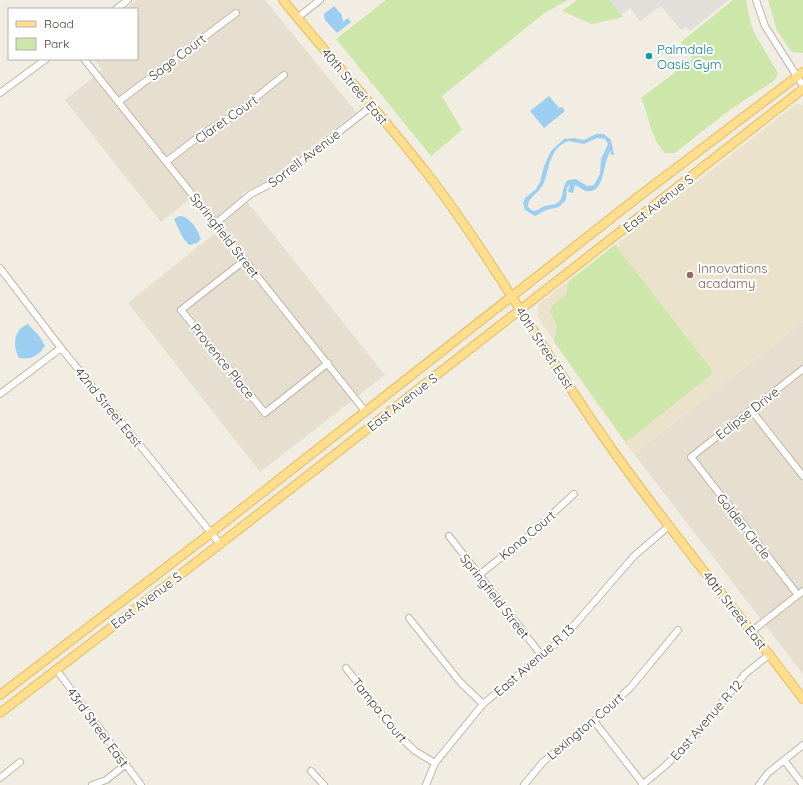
<svg xmlns="http://www.w3.org/2000/svg" width="803" height="785" viewBox="0 0 803 785" font-family="Quicksand,sans-serif">
<style>
.residential{fill:#e6dfd0}
.education{fill:#ebe2cb}
.green{fill:#cce7a9}
.parking{fill:#e2dfdb}
.water{fill:#9ccef1;fill-rule:evenodd}
.lines{fill:none;stroke-linecap:round;stroke-linejoin:round}
.minor-casing{stroke:#c0b7a8;stroke-width:8}
.major-casing{stroke:#e5bc5d;stroke-width:10}
.minor{stroke:#fff;stroke-width:6}
.major{stroke:#ffde8e;stroke-width:8}
.culture-dot{fill:#0f9aa8;stroke:#fff;stroke-width:1.5}
.education-dot{fill:#8d6e63;stroke:#fff;stroke-width:1.5}
.labels{text-anchor:middle;dominant-baseline:central;stroke-width:4;stroke-linejoin:round;paint-order:stroke}
.culture-label{font-size:13px;fill:#0d838f;stroke:#fff;text-anchor:start}
.street-label{font-size:13px;fill:#433d33;stroke:#fff}
.education-label{font-size:13px;fill:#785e54;stroke:#fff;text-anchor:start}
</style>
<rect width="100%" height="100%" fill="#f1ede2"/>
<path class="residential" d="M 137,0 L 265,0 L 356,112 L 269,180 L 241,194 L 385,375 L 260,472 L 128,303 L 215,233 L 189,200 L 161,222 L 65,100 L 102,70 L 94,59 L 137,59 L 137,9 L 126,9 Z
M 803,322 L 803,674 L 634,454 Z"/>
<path class="education" d="M 796,104 L 803,105 L 803,322 L 634,454 L 601,410 L 537,316 L 539,304 Z"/>
<path class="green" d="M 386,0 L 568,0 L 543,14 L 442,96 L 462,130 L 431,156 L 336,39 Z
M 577,0 L 610,0 L 623,17 L 592,24 L 562,11 Z
M 733,0 L 746,0 L 751,25 L 756,36 L 778,73 L 775,80 L 727,112 L 675,153 L 665,153 C 650,137 650,118 641,98 L 693,59 L 681,42 Z
M 768,0 L 803,0 L 803,53 L 792,52 L 777,31 Z
M 615,245 L 712,370 L 711,375 L 626,442 L 554,342 L 557,326 L 550,312 L 553,305 L 566,295 L 569,281 Z"/>
<path class="parking" d="M 610,0 L 729,0 L 690,31 L 686,27 L 681,30 L 661,6 L 640,21 L 630,8 L 621,15 Z"/>
<path class="water" d="M 334,6 L 342,15 L 343,22 L 348,18 L 351,22 L 337,33 L 325,20 L 324,14 Z
M 549,96 L 559,108 L 562,107 L 565,111 L 544,128 L 530,111 Z
M 596,134 L 604,134 L 611,140 L 614,155 L 611,155 L 611,151 C 602,161 606,195 586,191 C 582,190 579,186 575,185 L 573,193 L 568,192 L 570,184 L 567,188 L 566,200 L 559,207 L 546,210 L 535,216 L 525,210 L 523,203 L 525,198 L 536,189 L 540,182 L 544,166 L 551,151 L 564,139 L 574,138 L 584,140 ZM 597,138 L 605,139 L 608,144 L 601,159 L 600,174 L 594,185 L 587,186 L 576,179 L 568,180 C 560,187 566,200 555,204 C 552,205 548,205 545,206 C 541,207 538,211 533,211 L 528,207 C 527,198 539,193 543,185 C 550,170 548,148 569,141 L 584,144 Z
M 179,216 C 190,216 198,230 201,239 L 197,243 L 189,245 L 183,238 L 174,219 Z
M 28,324 L 40,337 L 45,346 C 38,356 32,360 19,358 C 12,345 14,329 28,324 Z"/>
<g class="lines">
<defs>
<path id="minor" d="M 756,0 L 765,26 L 803,86
M 116,9 L 128,0
M 297,18 L 320,0
M 84,59 L 365,411
M 0,93 L 46,59
M 118,102 L 236,13
M 167,161 L 201,135 L 234,115 L 284,75
M 216,223 L 251,194 L 276,181 L 372,106
M 245,260 L 181,310 L 265,413 L 328,363
M 0,268 L 61,348 L 220,544
M 0,394 L 61,348
M 751,410 L 803,476
M 449,536 L 542,656
M 479,575 L 527,537 L 574,494
M 798,595 L 691,457 L 803,369
M 409,618 L 460,682 L 483,704
M 752,631 L 803,591
M 346,668 L 397,734 L 415,751 L 435,763
M 56,669 L 141,785
M 594,721 L 643,784
M 784,760 L 803,785
M 311,771 L 324,785
M 0,778 L 20,762
M 92,785 L 106,780 L 125,765
M 426,785 L 435,763 L 483,704 L 563,638 L 634,556 L 669,526
M 524,785 L 543,762 L 594,721 L 630,688 L 678,630
M 642,785 L 665,766 L 689,743 L 745,674 L 770,654
M 759,785 L 768,773 L 803,745"/>
<path id="major" d="M 283,0 C 330,58 380,113 426,172 C 493,259 545,355 609,445 C 670,532 739,613 803,699
M 0,695 L 211,533 L 638,197 L 803,72
M 0,713 L 220,544 L 803,89"/>
</defs>
<use href="#minor" class="minor-casing"/>
<use href="#major" class="major-casing"/>
<use href="#minor" class="minor"/>
<use href="#major" class="major"/>
</g>
<circle class="culture-dot" cx="649" cy="56" r="4"/>
<circle class="education-dot" cx="690" cy="275" r="4"/>
<g class="labels">
<g class="culture-label">
<text x="657" y="49">Palmdale<tspan x="657" dy="15">Oasis Gym</tspan></text>
</g>
<g class="street-label">
<text transform="translate(177 57) rotate(-37)">Sage Court</text>
<text transform="translate(355 86) rotate(50)">40th Street East</text>
<text transform="translate(226 119) rotate(-35)">Claret Court</text>
<text transform="translate(304 158) rotate(-37)">Sorrell Avenue</text>
<text transform="translate(658 203) rotate(-38)">East Avenue S</text>
<text transform="translate(225 235) rotate(52)">Springfield Street</text>
<text transform="translate(545 348) rotate(57)">40th Street East</text>
<text transform="translate(223 361) rotate(51)">Provence Place</text>
<text transform="translate(402 402) rotate(-38)">East Avenue S</text>
<text transform="translate(109 407) rotate(51)">42nd Street East</text>
<text transform="translate(747 413) rotate(-38)">Eclipse Drive</text>
<text transform="translate(744 526) rotate(52)">Golden Circle</text>
<text transform="translate(527 535) rotate(-40)">Kona Court</text>
<text transform="translate(495 596) rotate(52)">Springfield Street</text>
<text transform="translate(146 600) rotate(-37)">East Avenue S</text>
<text transform="translate(735 610) rotate(52)">40th Street East</text>
<text transform="translate(534 660) rotate(-41)">East Avenue R 13</text>
<text transform="translate(380 710) rotate(51)">Tampa Court</text>
<text transform="translate(706 720) rotate(-49)">East Avenue R 12</text>
<text transform="translate(585 726) rotate(-40)">Lexington Court</text>
<text transform="translate(98 727) rotate(54)">43rd Street East</text>
</g>
<g class="education-label">
<text x="698" y="268">Innovations<tspan x="698" dy="15">acadamy</tspan></text>
</g>
</g>
<rect x="8" y="8" width="130" height="52" fill="#ffffff" stroke="#b4b1ad"/>
<rect x="16" y="21" width="20" height="6" fill="#ffde8e" stroke="#b4b1ad"/>
<text x="44" y="28" font-size="12" fill="#433d33">Road</text>
<rect x="16" y="38" width="20" height="12" fill="#cce7a9" stroke="#b4b1ad"/>
<text x="44" y="48" font-size="12" fill="#433d33">Park</text>
</svg>
